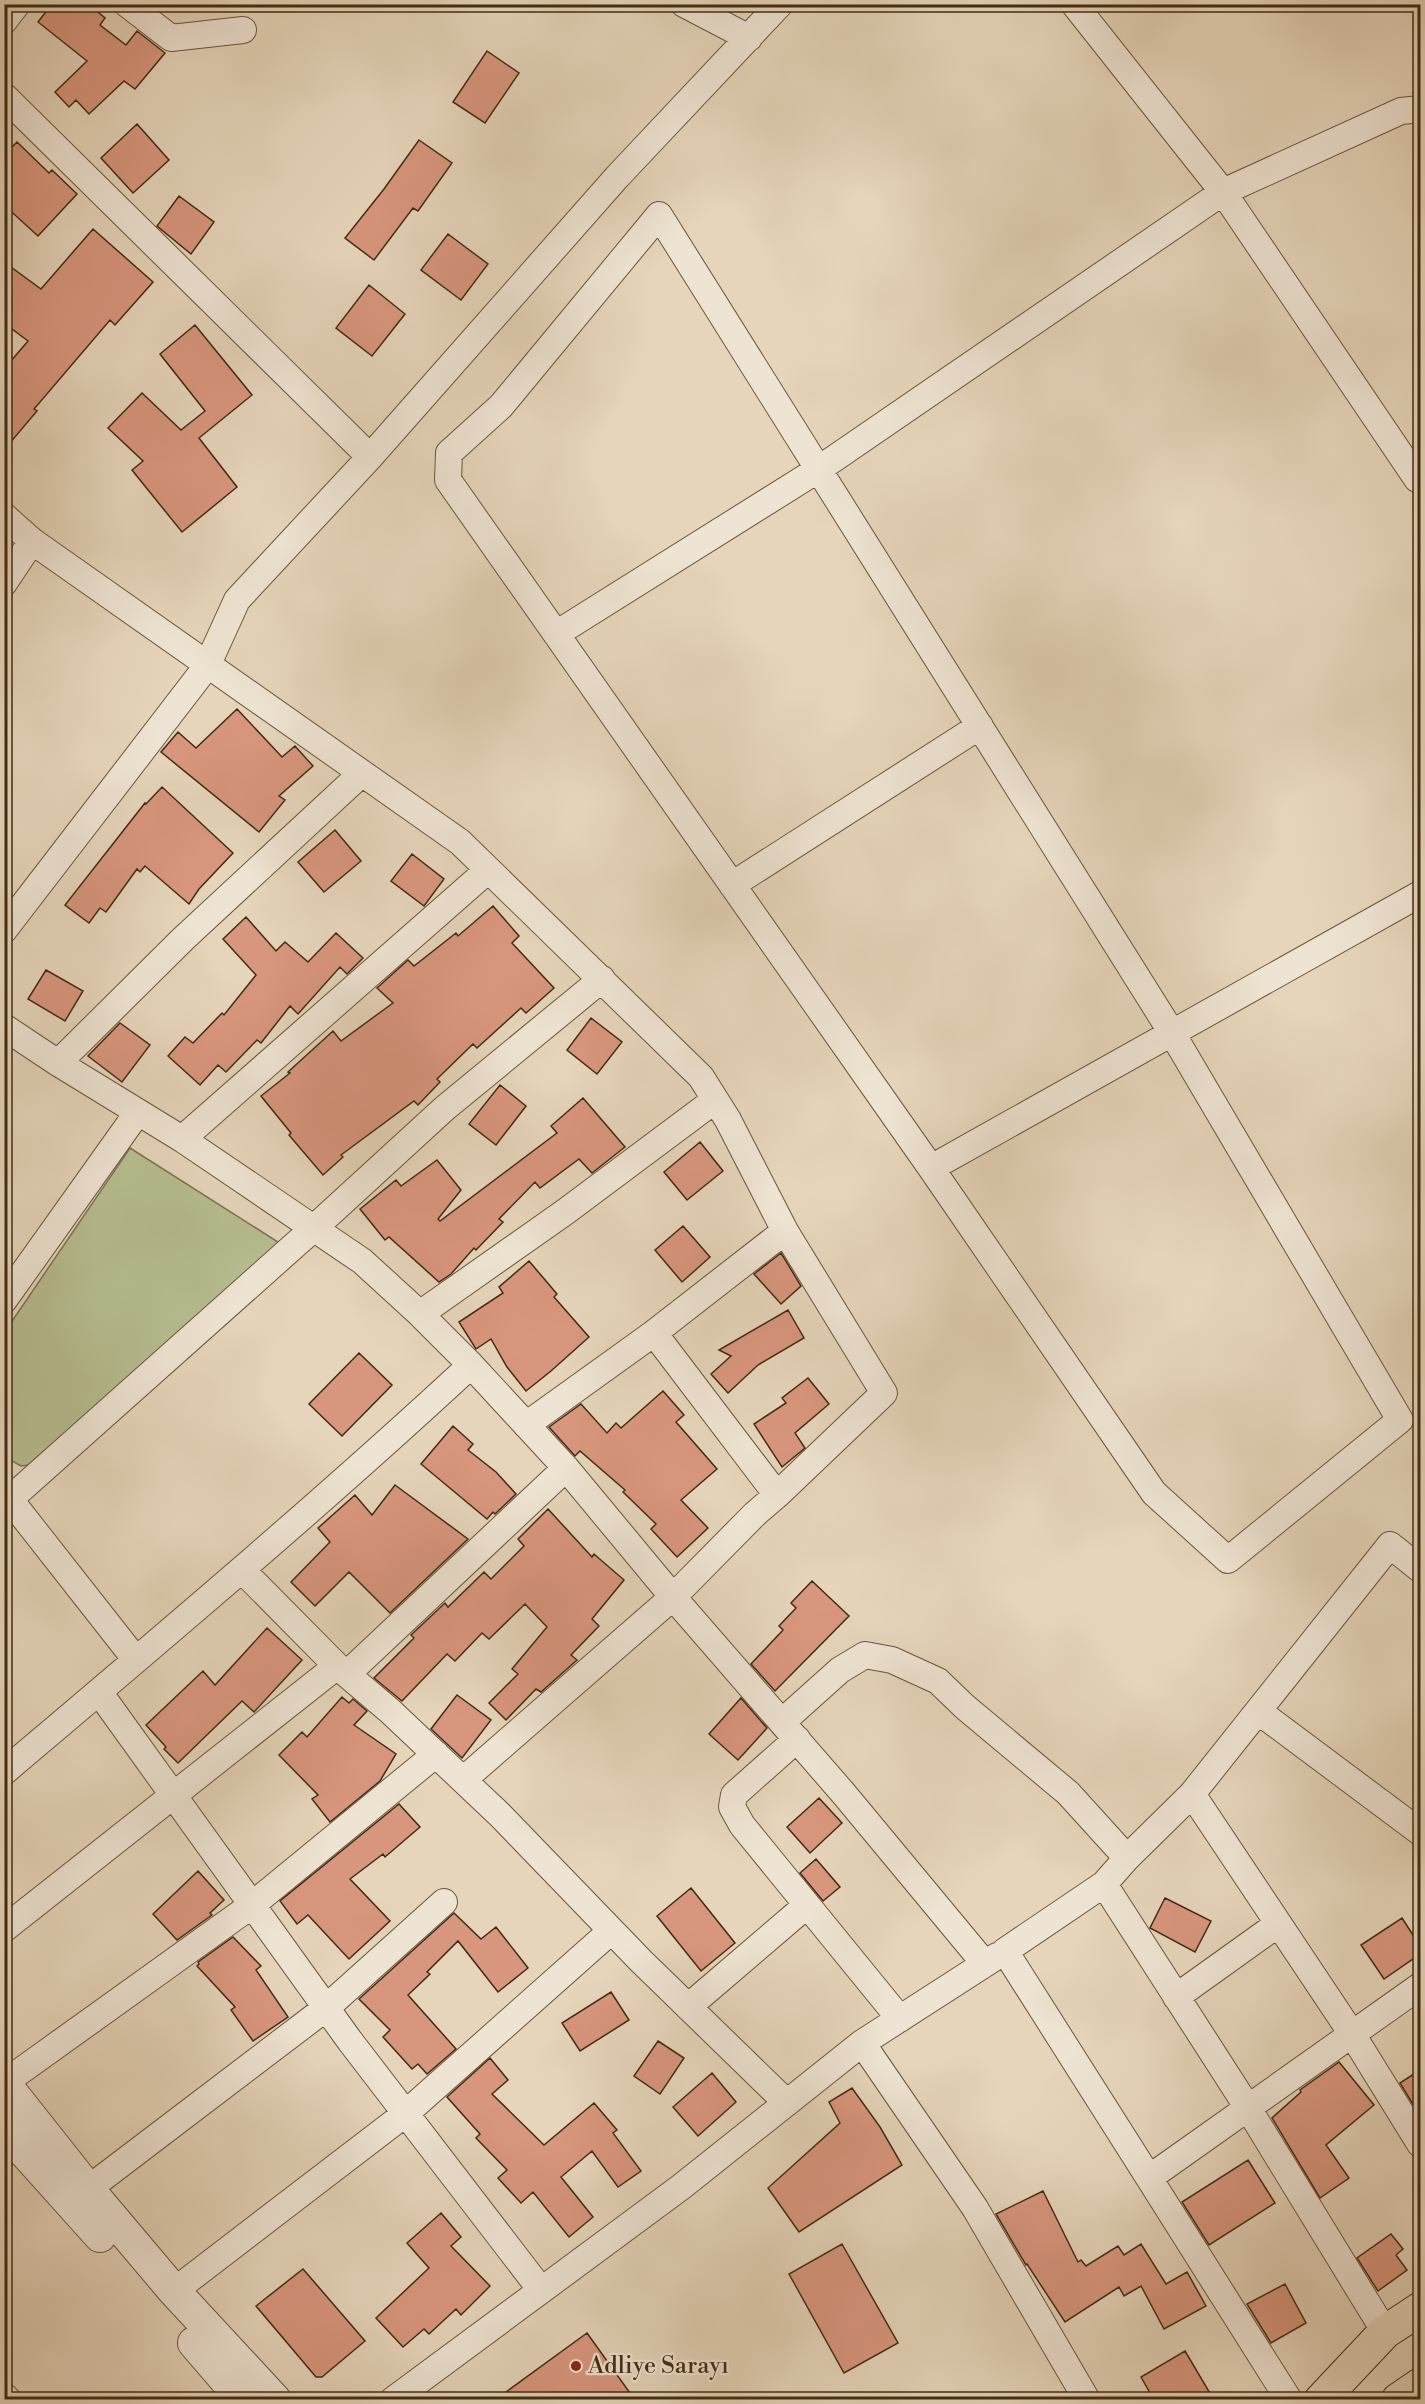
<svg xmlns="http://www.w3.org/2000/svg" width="1425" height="2404" viewBox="0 0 1425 2404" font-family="'Libre Bodoni',serif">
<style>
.green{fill:#b6bd90;stroke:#7c7452;stroke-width:1.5}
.building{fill:#d9967e;stroke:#412c13;stroke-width:1.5}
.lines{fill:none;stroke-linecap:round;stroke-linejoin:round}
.minor-casing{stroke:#6a563d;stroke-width:28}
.tertiary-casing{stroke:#6a563d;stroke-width:34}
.primary-casing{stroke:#412c13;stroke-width:35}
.minor{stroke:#efe4d3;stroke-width:26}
.tertiary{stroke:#efe4d3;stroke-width:32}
.primary{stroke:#e6d5bb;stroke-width:33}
.poi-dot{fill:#8f2418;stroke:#efe4d3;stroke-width:2}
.labels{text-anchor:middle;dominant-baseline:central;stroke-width:4.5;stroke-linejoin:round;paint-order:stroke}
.poi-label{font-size:24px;fill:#412c13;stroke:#efe4d3;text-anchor:start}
</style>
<rect width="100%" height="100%" fill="#e6d5bb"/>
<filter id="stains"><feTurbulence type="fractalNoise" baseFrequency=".00333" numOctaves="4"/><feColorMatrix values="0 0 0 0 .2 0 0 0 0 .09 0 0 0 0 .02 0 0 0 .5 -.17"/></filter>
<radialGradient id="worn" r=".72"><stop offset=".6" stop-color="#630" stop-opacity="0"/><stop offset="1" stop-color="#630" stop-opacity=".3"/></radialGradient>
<path class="green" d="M 130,1148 L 278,1242 L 275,1251 L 28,1465 L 21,1466 L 12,1461 L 5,1452 L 4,1333 Z"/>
<path class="building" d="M 52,4 L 88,4 L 105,18 L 100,25 L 126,45 L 137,31 L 165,53 L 135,89 L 124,81 L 89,114 L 76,100 L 69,107 L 55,92 L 87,61 L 38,22 Z
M 487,51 L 519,73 L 485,123 L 453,102 Z
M 137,124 L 169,160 L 133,193 L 101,158 Z
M 419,140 L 452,163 L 418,211 L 413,208 L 374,260 L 345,238 L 384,189 Z
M 17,142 L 49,173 L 52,170 L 77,194 L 38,236 L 4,205 L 4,155 Z
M 179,196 L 214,222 L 191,254 L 157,226 Z
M 93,229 L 153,282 L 115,325 L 110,320 L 34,409 L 37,411 L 4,450 L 4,369 L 28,341 L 4,323 L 4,262 L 41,289 Z
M 448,234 L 488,264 L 461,300 L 421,270 Z
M 369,285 L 405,314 L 372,356 L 336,328 Z
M 195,325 L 252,395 L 199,438 L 237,487 L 182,532 L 132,470 L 143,461 L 108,428 L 142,393 L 181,430 L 205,411 L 160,354 Z
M 237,709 L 282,757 L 295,746 L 313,766 L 279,796 L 285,800 L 259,832 L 161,752 L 178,732 L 196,748 Z
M 162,787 L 233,853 L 199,889 L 189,904 L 145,866 L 140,872 L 137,869 L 106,912 L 100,908 L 89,923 L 65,905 L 145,803 L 146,804 Z
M 335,830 L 361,861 L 324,892 L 298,862 Z
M 412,854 L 444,879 L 424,906 L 391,881 Z
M 493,906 L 519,936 L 512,943 L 554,988 L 526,1013 L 521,1008 L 477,1048 L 473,1044 L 437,1079 L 440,1082 L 418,1105 L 414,1101 L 341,1155 L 343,1157 L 323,1175 L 289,1135 L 291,1133 L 261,1096 L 290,1073 L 288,1072 L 333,1031 L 341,1041 L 393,1003 L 377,988 L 408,960 L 414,966 L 456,933 L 458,936 Z
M 246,917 L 276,951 L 285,942 L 308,962 L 336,933 L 363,958 L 347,974 L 340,967 L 298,1014 L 290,1006 L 261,1043 L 257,1040 L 226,1072 L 218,1065 L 200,1085 L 168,1056 L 185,1037 L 193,1043 L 222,1013 L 224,1015 L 256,975 L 223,939 Z
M 46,970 L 83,991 L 65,1021 L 28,999 Z
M 591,1018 L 622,1042 L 597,1074 L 567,1050 Z
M 120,1023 L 150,1045 L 122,1082 L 88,1056 Z
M 500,1085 L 526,1106 L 496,1145 L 469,1124 Z
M 583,1098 L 625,1147 L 592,1173 L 579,1159 L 540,1188 L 535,1182 L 499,1219 L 503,1222 L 476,1250 L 474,1248 L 451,1274 L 439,1282 L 389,1237 L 385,1240 L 360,1209 L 396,1180 L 401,1186 L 437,1160 L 461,1190 L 438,1219 L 440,1221 L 557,1133 L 551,1126 Z
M 700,1142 L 723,1171 L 687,1200 L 664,1172 Z
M 683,1226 L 710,1257 L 682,1282 L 655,1250 Z
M 781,1253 L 801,1286 L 781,1304 L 754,1274 Z
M 529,1261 L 557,1294 L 554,1297 L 589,1337 L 551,1371 L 526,1391 L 507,1367 L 491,1339 L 476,1349 L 459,1322 L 503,1293 L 499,1287 Z
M 788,1310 L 804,1338 L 758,1365 L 728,1393 L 711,1374 L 731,1356 L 719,1350 Z
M 359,1353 L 392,1385 L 342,1436 L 309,1404 Z
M 808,1378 L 829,1404 L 795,1433 L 805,1448 L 782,1467 L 754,1424 L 786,1403 L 782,1398 Z
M 663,1391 L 684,1415 L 676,1422 L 717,1469 L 681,1500 L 708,1528 L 677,1557 L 651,1529 L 656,1524 L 623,1492 L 625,1490 L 580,1451 L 575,1456 L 549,1427 L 581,1404 L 607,1433 L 616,1423 L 621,1428 Z
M 453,1426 L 473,1444 L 468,1450 L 496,1472 L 516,1494 L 495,1514 L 493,1512 L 487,1519 L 421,1464 Z
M 395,1485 L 468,1539 L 390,1613 L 349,1572 L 315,1606 L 291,1582 L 330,1542 L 318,1528 L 355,1495 L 372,1515 Z
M 548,1509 L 592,1557 L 594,1554 L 624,1580 L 592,1619 L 599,1626 L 571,1655 L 577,1660 L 541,1692 L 536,1689 L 506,1720 L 489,1703 L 518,1674 L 512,1669 L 547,1627 L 525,1604 L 489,1639 L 482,1633 L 455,1661 L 447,1654 L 402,1701 L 374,1678 L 414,1638 L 411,1635 L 445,1603 L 448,1607 L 484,1572 L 491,1579 L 524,1546 L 518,1539 Z
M 812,1581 L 849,1616 L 775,1691 L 751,1664 L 783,1630 L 779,1626 L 796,1608 L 791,1603 Z
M 267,1628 L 302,1660 L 254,1712 L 242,1701 L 178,1763 L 164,1749 L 166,1747 L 146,1725 L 203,1671 L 215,1685 Z
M 457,1695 L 491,1720 L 462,1758 L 431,1729 Z
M 342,1697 L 349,1703 L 353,1699 L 367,1711 L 354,1725 L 396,1754 L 380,1781 L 330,1822 L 312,1799 L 318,1795 L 279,1755 L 302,1732 L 307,1737 Z
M 741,1698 L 767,1728 L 738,1760 L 709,1734 Z
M 819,1798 L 842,1823 L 810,1853 L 787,1827 Z
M 399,1804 L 420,1827 L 385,1857 L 383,1854 L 350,1879 L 390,1921 L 349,1959 L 308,1915 L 297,1924 L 280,1901 Z
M 816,1859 L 840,1887 L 823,1901 L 800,1873 Z
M 198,1871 L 224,1900 L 210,1913 L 212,1915 L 177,1940 L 153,1914 Z
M 691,1888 L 735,1943 L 701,1971 L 657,1916 Z
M 1165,1898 L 1211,1921 L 1195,1952 L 1150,1928 Z
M 454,1913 L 481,1939 L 496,1927 L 528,1968 L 498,1992 L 458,1941 L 427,1972 L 430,1974 L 408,1995 L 456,2049 L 427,2074 L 418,2064 L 412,2069 L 383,2037 L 390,2030 L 359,1999 Z
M 1402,1918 L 1420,1946 L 1420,1954 L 1384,1979 L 1361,1945 Z
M 233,1937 L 261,1966 L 256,1970 L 288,2017 L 253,2041 L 231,2010 L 235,2007 L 197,1966 L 199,1964 L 198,1962 Z
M 611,1992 L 629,2020 L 580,2051 L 562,2023 Z
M 658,2041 L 684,2058 L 660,2094 L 634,2076 Z
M 490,2058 L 508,2080 L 492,2094 L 544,2145 L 594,2103 L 617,2130 L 613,2133 L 641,2171 L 618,2187 L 592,2151 L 561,2177 L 593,2217 L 569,2237 L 533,2192 L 521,2203 L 498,2178 L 507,2170 L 476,2138 L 480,2134 L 447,2097 Z
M 1339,2062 L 1374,2105 L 1326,2145 L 1349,2178 L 1320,2198 L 1272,2118 L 1301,2092 L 1300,2090 Z
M 1420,2070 L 1420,2116 L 1400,2083 Z
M 712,2073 L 736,2102 L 698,2136 L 673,2107 Z
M 852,2088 L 880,2127 L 902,2165 L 799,2232 L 768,2188 L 840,2123 L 829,2102 Z
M 1248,2160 L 1275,2203 L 1209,2245 L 1182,2202 Z
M 1043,2191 L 1078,2262 L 1081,2260 L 1086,2266 L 1118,2246 L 1124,2255 L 1141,2244 L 1166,2284 L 1187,2272 L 1206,2306 L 1164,2329 L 1141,2286 L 1124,2296 L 1119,2287 L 1065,2322 L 1027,2264 L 1026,2265 L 996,2214 Z
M 441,2213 L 461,2237 L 451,2246 L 490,2286 L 461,2315 L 456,2309 L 429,2334 L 424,2329 L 403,2347 L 376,2318 L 429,2268 L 407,2243 Z
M 1391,2234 L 1403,2249 L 1396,2255 L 1407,2270 L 1378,2291 L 1357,2258 Z
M 842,2244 L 898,2343 L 844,2373 L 789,2274 Z
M 303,2269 L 365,2341 L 322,2377 L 316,2377 L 256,2306 Z
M 1285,2284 L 1306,2323 L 1271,2343 L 1247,2304 Z
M 587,2333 L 635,2400 L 495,2400 Z
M 1185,2351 L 1214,2400 L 1154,2400 L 1141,2377 Z"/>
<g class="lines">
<defs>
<path id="minor" d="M 127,4 L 171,38 L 243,30
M 684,4 L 749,38
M 1074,4 L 1223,192 L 1417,479
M 4,21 L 17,4
M 4,96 L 370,457
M 659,215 L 1172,1033 L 1400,1420 L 1228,1560 L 1154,1493 L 931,1168 L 448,480 L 449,453 L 501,406 Z
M 4,516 L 32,541
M 4,583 L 32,541 L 460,842 L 701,1077 L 728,1120 L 785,1231 L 654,1333 L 526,1425
M 556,634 L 819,469 L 1223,192 L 1401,111 L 1420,109
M 732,885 L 980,726
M 4,930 L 207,666 L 237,600 L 370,457 L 617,177 L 780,4
M 4,1027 L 58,1063 L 182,1139 L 362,1261 L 420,1314 L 471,1365 L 566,1468 L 673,1597 L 844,1794 L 985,1964
M 58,1063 L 183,939 L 361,774
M 182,1139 L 488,870
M 931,1168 L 1420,894
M 4,1300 L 138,1112
M 420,1314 L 565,1212 L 715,1100
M 4,1492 L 136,1660
M 777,1495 L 884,1393 L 785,1231
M 10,1499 L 314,1228 L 445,1108 L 602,979
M 242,1570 L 337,1666 L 390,1711 L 500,1815 L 641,1961 L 787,2103
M 347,1674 L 566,1468
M 99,1692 L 350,2041 L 541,2290
M 1258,1711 L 1420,1832
M 782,1722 L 840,1670 L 865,1655 L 892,1660 L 938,1681 L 965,1707 L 1068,1793 L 1127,1858
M 797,1739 L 734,1795 L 732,1807 L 742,1825 L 900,2019
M 4,1772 C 162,1638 320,1505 471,1365
M 463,1780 L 673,1597 L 755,1514 L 777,1495 L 654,1333
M 1192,1794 L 1352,2034 L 1420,2144
M 1104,1884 L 1248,2108 L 1385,2332
M 4,1929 L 337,1666
M 1176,1997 L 1278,1924
M 688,2007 L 807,1905
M 862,2043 L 975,2208 L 1087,2400
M 4,2083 L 252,1905 L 436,1754
M 1149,2178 L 1005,1951 L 1104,1884 L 1127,1858 L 1192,1794 L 1390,1545 L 1420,1569
M 88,2189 L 326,2008 L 444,1902
M 174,2291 L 405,2114 L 611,1931
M 4,2396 L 8,2400
M 393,2400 L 681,2187 L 862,2043 L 997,1956
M 1289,2400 L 1149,2178 L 1420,1986"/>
<path id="tertiary" d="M 4,2083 L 88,2189 L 174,2291 L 275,2400
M 4,2129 L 100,2236
M 194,2343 L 243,2400"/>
<path id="primary" d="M 1321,2400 L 1385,2332 L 1420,2309
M 1398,2400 L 1420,2385"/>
</defs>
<use href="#minor" class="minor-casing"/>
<use href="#tertiary" class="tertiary-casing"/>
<use href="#primary" class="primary-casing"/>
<use href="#minor" class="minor"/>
<use href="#tertiary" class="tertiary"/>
<use href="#primary" class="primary"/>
</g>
<circle class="poi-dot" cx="576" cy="2366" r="6"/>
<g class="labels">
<g class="poi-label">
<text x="588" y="2366">Adliye Sarayı</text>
</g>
</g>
<rect width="1425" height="2404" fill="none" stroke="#e6d5bb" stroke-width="24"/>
<rect x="6" y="6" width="1413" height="2392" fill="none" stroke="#412c13" stroke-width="3"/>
<rect x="12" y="12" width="1401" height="2380" fill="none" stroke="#412c13" stroke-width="1.5"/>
<rect width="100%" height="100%" filter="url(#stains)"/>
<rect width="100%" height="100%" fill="url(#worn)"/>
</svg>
